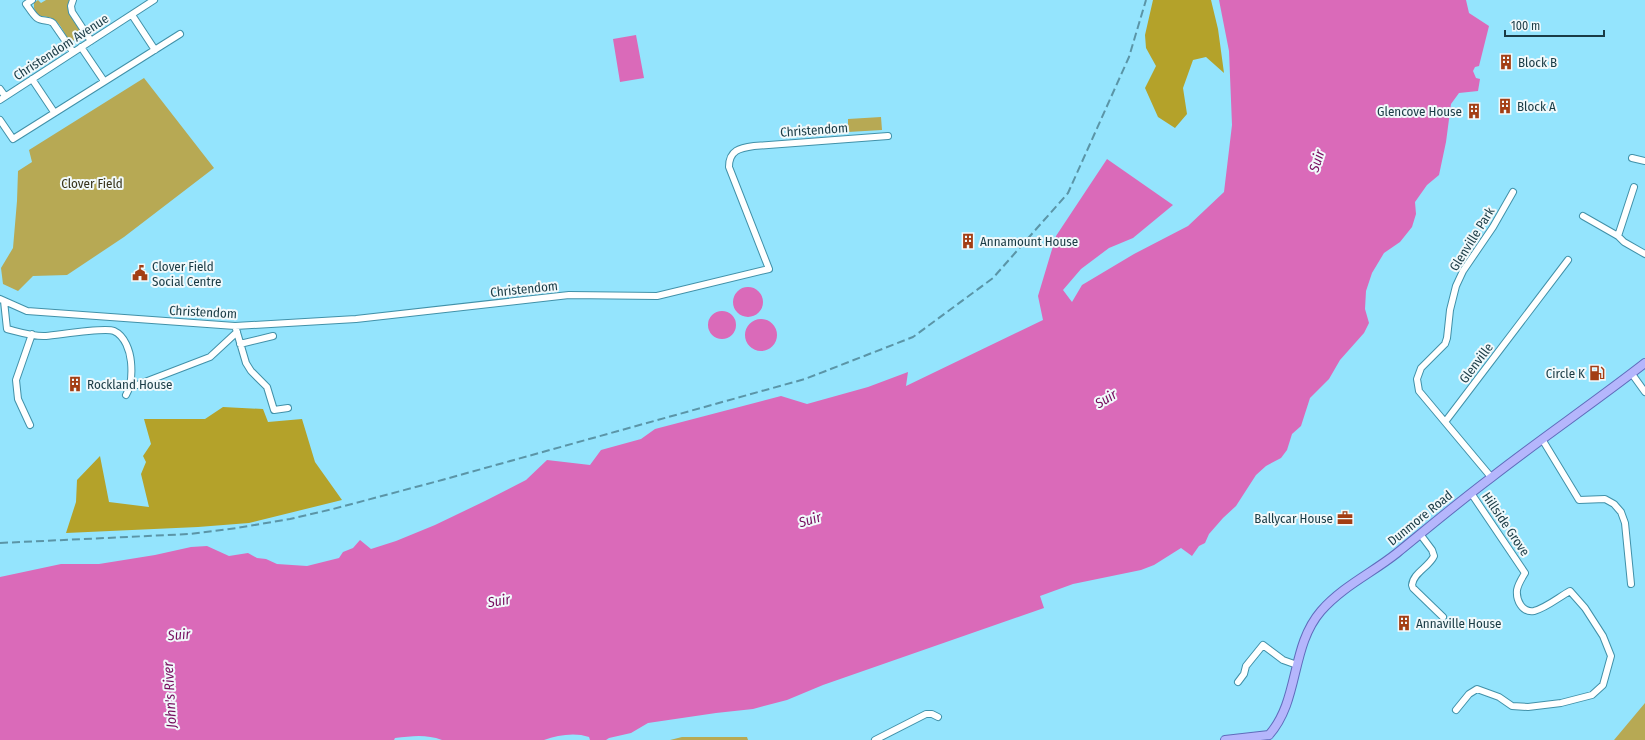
<svg xmlns="http://www.w3.org/2000/svg" width="1645" height="740" viewBox="0 0 1645 740" font-family="'Fira Sans Condensed',sans-serif">
<style>
.green{fill:#b7a954}
.forest{fill:#b4a22a}
.water{fill:#da6ab9}
.lines{fill:none;stroke-linecap:round;stroke-linejoin:round}
.minor-casing{stroke:#4191a9;stroke-width:8}
.major-casing{stroke:#5f6cbb;stroke-width:10}
.minor{stroke:#fff;stroke-width:6}
.major{stroke:#b5b6fc;stroke-width:8}
.rail{stroke:#5b95a7;stroke-width:2;stroke-dasharray:8 4;stroke-linecap:butt}
.labels{text-anchor:middle;dominant-baseline:central;stroke-width:4;stroke-linejoin:round;paint-order:stroke}
.street-label{font-size:13px;fill:#1a3b45;stroke:#f1f9fb}
.poi-label{font-size:13px;fill:#1a3b45;stroke:#f1f9fb;text-anchor:start}
.park-label{font-size:13px;fill:#38341c;stroke:#f1f9fb}
.water-label{font-size:14px;font-style:italic;fill:#760d5e;stroke:#f1f9fb}
</style>
<rect width="100%" height="100%" fill="#94e4fd"/>
<path class="green" d="M 38,0 L 41,3 L 46,0 L 69,0 L 68,11 L 83,34 L 70,43 C 60,26 59,16 38,16 L 34,8 L 34,3 Z
M 144,78 L 214,168 L 124,237 L 67,275 L 33,276 L 18,291 L 3,284 L 1,268 L 13,248 L 17,201 L 18,171 L 32,162 L 29,150 Z
M 881,117 L 882,130 L 848,132 L 848,119 Z
M 1645,703 L 1645,740 L 1614,740 Z
M 682,737 L 747,737 L 748,740 L 670,740 Z"/>
<path class="forest" d="M 1153,0 L 1211,0 L 1218,29 L 1224,73 L 1206,57 L 1193,60 L 1183,88 L 1187,114 L 1175,128 L 1158,117 L 1145,88 L 1156,66 L 1146,48 L 1145,35 Z
M 223,407 L 263,409 L 268,422 L 302,419 L 315,462 L 342,500 L 249,523 L 198,527 L 66,533 L 76,502 L 77,480 L 100,456 L 109,502 L 149,507 L 141,474 L 146,462 L 143,456 L 151,444 L 144,419 L 205,419 Z"/>
<path class="water" d="M 1219,0 L 1466,0 L 1469,13 L 1489,26 L 1479,66 L 1475,67 L 1473,71 L 1476,78 L 1480,79 L 1478,91 L 1459,93 L 1451,104 L 1446,142 L 1439,175 L 1427,185 L 1415,202 L 1416,214 L 1412,227 L 1400,242 L 1384,253 L 1372,273 L 1366,291 L 1365,309 L 1369,323 L 1364,333 L 1340,360 L 1329,379 L 1310,398 L 1301,426 L 1292,434 L 1287,450 L 1281,458 L 1266,466 L 1256,475 L 1236,506 L 1223,518 L 1209,534 L 1205,543 L 1199,546 L 1192,556 L 1181,548 L 1154,565 L 1141,570 L 1073,584 L 1040,596 L 1044,608 L 823,685 L 787,700 L 753,709 L 716,713 L 648,723 L 631,733 L 609,738 L 606,740 L 590,740 L 589,737 C 575,732 558,735 544,740 L 442,740 C 426,734 412,736 395,738 L 394,740 L 0,740 L 0,577 L 61,564 L 99,564 L 155,555 L 191,547 L 207,546 L 229,556 L 248,553 L 257,558 L 266,559 L 277,564 L 307,566 L 339,558 L 343,552 L 353,548 L 360,540 L 371,549 L 396,541 L 435,525 L 485,501 L 526,480 L 547,460 L 590,465 L 601,450 L 641,439 L 655,429 L 781,396 L 807,404 L 868,387 L 908,372 L 906,386 L 1043,320 L 1038,296 L 1056,236 L 1107,159 L 1173,205 L 1133,238 L 1109,248 L 1081,269 L 1063,290 L 1072,302 L 1082,285 L 1134,254 L 1188,226 L 1224,192 L 1232,125 L 1229,51 Z
M 636,35 L 644,78 L 620,82 L 613,39 Z
M733 302a15 15 0 1 1 30 0a15 15 0 1 1-30 0Z
M708 325a14 14 0 1 1 28 0a14 14 0 1 1-28 0Z
M745 335a16 16 0 1 1 32 0a16 16 0 1 1-32 0Z"/>
<g class="lines">
<defs>
<path id="minor" d="M 32,0 L 26,4 C 29,8 33,15 37,18 C 42,22 48,19 53,23 L 73,52
M 73,0 L 71,6 L 72,12 L 91,41
M 132,15 L 155,50
M 81,47 L 104,81
M 32,79 L 54,112
M 0,89 L 5,96
M 0,100 L 154,0
M 0,120 L 13,139 L 180,34
M 1632,158 L 1645,161
M 1583,216 L 1618,236 L 1624,242 L 1645,254
M 1618,236 L 1634,187
M 0,299 L 27,311 L 235,326 L 356,319 L 569,295 L 657,296 L 769,269 L 729,167 C 729,150 740,148 754,146 L 888,136
M 4,301 L 7,329 C 19,332 34,337 46,336 C 59,335 105,327 114,331 C 125,336 130,351 131,362 C 132,373 132,385 126,395
M 236,329 L 246,363 L 251,371 L 267,387 L 274,410 L 288,408
M 240,344 L 273,336
M 1632,374 L 1645,392
M 131,385 L 137,385 L 210,357 L 237,332
M 1445,422 L 1568,260
M 30,425 L 18,399 L 16,380 L 32,334
M 1542,439 L 1579,500 L 1605,499 L 1614,504 L 1621,512 L 1625,523 L 1631,584
M 1491,477 L 1419,391 L 1417,379 L 1421,368 L 1445,344 L 1447,338 L 1450,310 L 1456,286 L 1463,271 L 1493,227 L 1513,192
M 1420,534 L 1432,550 L 1434,556 C 1429,567 1413,573 1412,585 L 1413,588 L 1443,617
M 1238,682 L 1244,674 L 1246,666 L 1263,645 L 1283,660 L 1297,665
M 1456,710 L 1469,694 L 1477,689 L 1499,697 L 1512,706 L 1528,707 L 1561,703 L 1592,695 L 1603,685 L 1611,656 L 1603,636 L 1585,608 L 1570,591 C 1559,597 1546,608 1534,611 C 1522,613 1516,600 1517,590 C 1518,584 1522,578 1525,573 L 1471,493
M 875,740 L 926,714 L 932,714 L 938,717"/>
<path id="major" d="M 1269,735 C 1300,700 1290,647 1321,611 C 1343,586 1372,573 1397,553 C 1429,527 1460,501 1492,477 C 1542,438 1595,402 1645,363
M 1225,740 L 1269,735"/>
</defs>
<use href="#minor" class="minor-casing"/>
<use href="#major" class="major-casing"/>
<use href="#minor" class="minor"/>
<use href="#major" class="major"/>
<path class="rail" d="M 0,543 L 190,534 L 237,528 L 290,519 L 333,509 L 442,480 L 805,379 L 913,337 L 993,278 L 1068,193 L 1129,57 L 1146,0"/>
</g>
<defs>
<symbol id="building-bare" viewBox="-9 -9 18 18"><path d="M-4-6H4V6H1V3H-1V6H-4ZM-2.5-4.3h1.7v1.8h-1.7ZM.8-4.3h1.7v1.8H.8ZM-2.5-1h1.7V.8h-1.7ZM.8-1h1.7V.8H.8Z" fill="#a33e14" stroke="#f1f9fb" stroke-width="2.5" paint-order="stroke"/></symbol>
<symbol id="civic-bare" viewBox="-9 -9 18 18"><path d="M-.6-6.5H3V-4.5H.6V-3L4-1V1h2V6H-6V1h2V-1L-.6-3ZM-1.2 2.5V6h2.4V2.5Z" fill="#a33e14" stroke="#f1f9fb" stroke-width="2.5" paint-order="stroke"/></symbol>
<symbol id="fuel-bare" viewBox="-9 -9 18 18"><path d="M-5.5-6h7V0h2V4h1.3V-2.5L3-4.5l.8-.8L6-3V5H2.5V1h-1V6h-7ZM-4.2-4.7v3.2H.2V-4.7Z" fill="#a33e14" stroke="#f1f9fb" stroke-width="2.5" paint-order="stroke"/></symbol>
<symbol id="office-bare" viewBox="-9 -9 18 18"><path d="M-6-3h4V-5.5h4V-3h4V5H-6ZM-1-4.5V-3h2v-1.5ZM-6 0V1H6V0Z" fill="#a33e14" stroke="#f1f9fb" stroke-width="2.5" paint-order="stroke"/></symbol>
</defs>
<g fill-rule="evenodd">
<use href="#building-bare" x="1495" y="51" width="22" height="22"/>
<use href="#building-bare" x="1494" y="95" width="22" height="22"/>
<use href="#building-bare" x="1463" y="100" width="22" height="22"/>
<use href="#building-bare" x="957" y="230" width="22" height="22"/>
<use href="#civic-bare" x="129" y="262" width="22" height="22"/>
<use href="#fuel-bare" x="1586" y="362" width="22" height="22"/>
<use href="#building-bare" x="64" y="373" width="22" height="22"/>
<use href="#office-bare" x="1334" y="507" width="22" height="22"/>
<use href="#building-bare" x="1393" y="612" width="22" height="22"/>
</g>
<g class="labels">
<g class="street-label">
<text transform="translate(61 47) rotate(-33)">Christendom Avenue</text>
<text transform="translate(814 130) rotate(-4)">Christendom</text>
<text transform="translate(1472 239) rotate(-58)">Glenville Park</text>
<text transform="translate(524 289) rotate(-6)">Christendom</text>
<text transform="translate(203 312) rotate(3)">Christendom</text>
<text transform="translate(1476 363) rotate(-53)">Glenville</text>
<text transform="translate(1420 518) rotate(-39)">Dunmore Road</text>
<text transform="translate(1506 524) rotate(56)">Hillside Grove</text>
</g>
<g class="poi-label">
<text x="1518" y="62">Block B</text>
<text x="1517" y="106">Block A</text>
<text x="1462" y="111" text-anchor="end">Glencove House</text>
<text x="980" y="241">Annamount House</text>
<text x="152" y="266">Clover Field<tspan x="152" dy="15">Social Centre</tspan></text>
<text x="1585" y="373" text-anchor="end">Circle K</text>
<text x="87" y="384">Rockland House</text>
<text x="1333" y="518" text-anchor="end">Ballycar House</text>
<text x="1416" y="623">Annaville House</text>
</g>
<g class="park-label">
<text x="92" y="183">Clover Field</text>
</g>
<g class="water-label">
<text transform="translate(1317 161) rotate(-73)">Suir</text>
<text transform="translate(1106 399) rotate(-31)">Suir</text>
<text transform="translate(810 520) rotate(-17)">Suir</text>
<text transform="translate(499 601) rotate(-9)">Suir</text>
<text transform="translate(179 635) rotate(-4)">Suir</text>
<text transform="translate(170 695) rotate(-93)">John's River</text>
</g>
</g>
<path d="M1505 30v6h99v-6" fill="none" stroke="#1a3b45" stroke-width="2"/>
<text x="1511" y="30" font-size="12" fill="#1a3b45" stroke="#f1f9fb" stroke-width="3" paint-order="stroke">100 m</text>
</svg>
